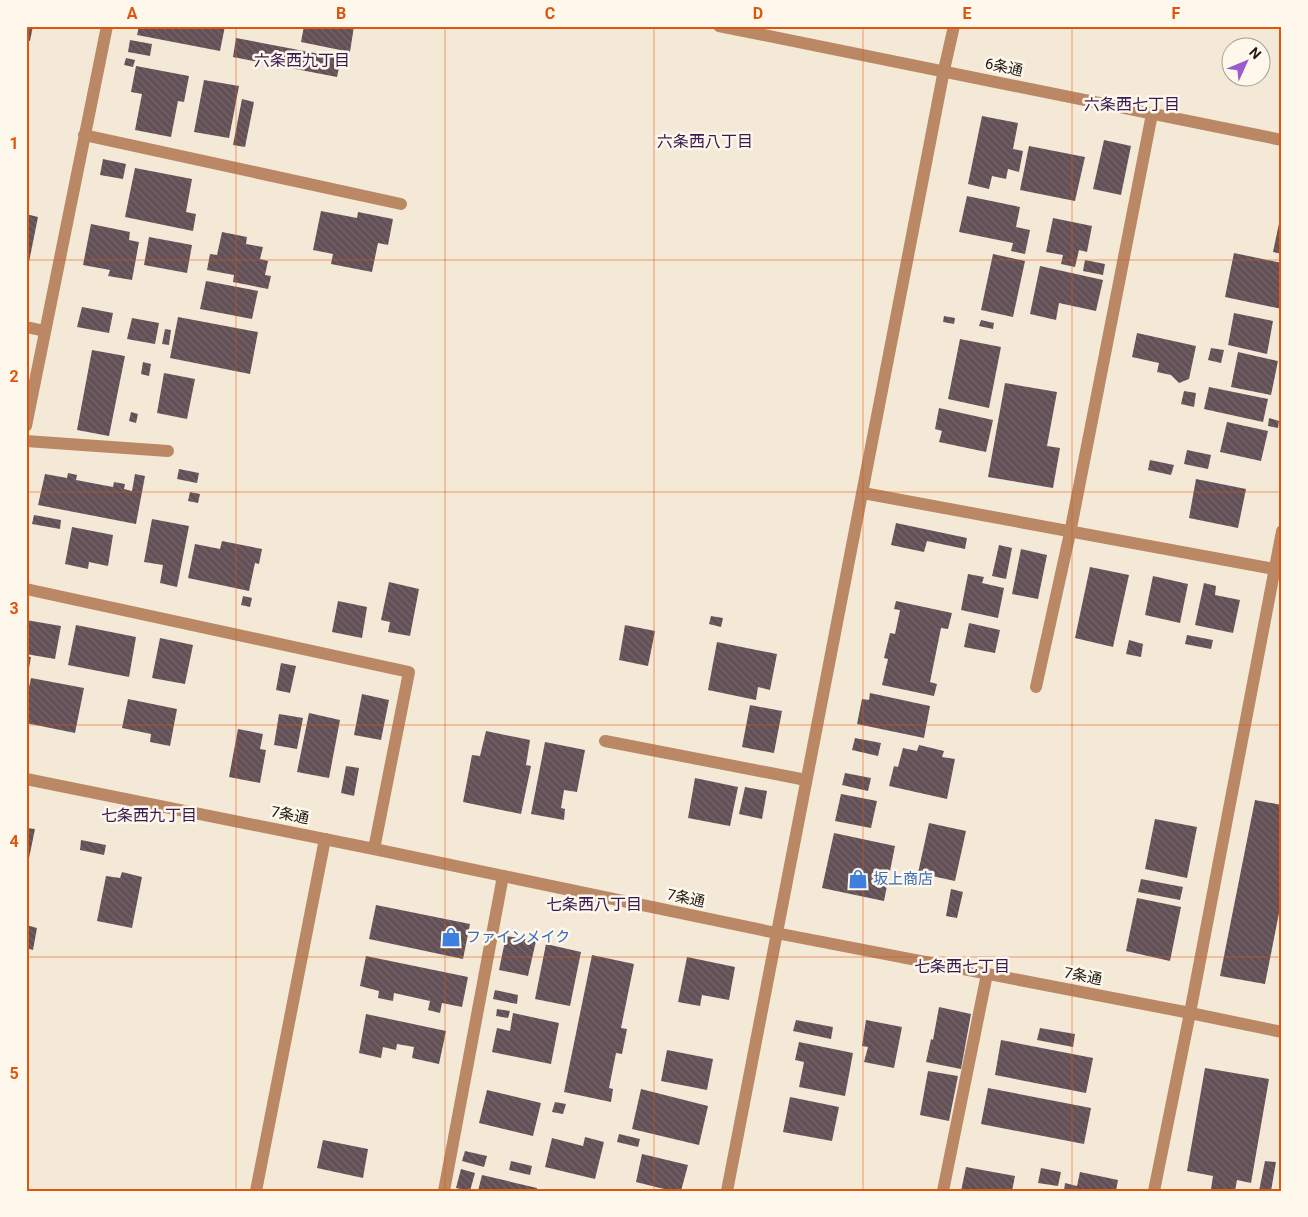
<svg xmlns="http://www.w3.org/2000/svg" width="1308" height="1217" viewBox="0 0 1308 1217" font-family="Roboto,'Noto Sans JP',sans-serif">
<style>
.building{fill:url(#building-back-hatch)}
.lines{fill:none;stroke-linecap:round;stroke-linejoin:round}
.service{stroke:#ba8865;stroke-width:12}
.minor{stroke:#ba8865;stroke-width:12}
.tertiary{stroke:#ba8865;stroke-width:12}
.grid{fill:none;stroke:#de560c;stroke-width:1;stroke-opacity:0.55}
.labels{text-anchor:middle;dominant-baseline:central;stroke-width:5;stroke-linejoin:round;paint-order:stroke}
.street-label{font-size:15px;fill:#1d1913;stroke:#fef7eb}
.shop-label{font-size:15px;fill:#366cbe;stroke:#fef7eb;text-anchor:start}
.neighbourhood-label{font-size:16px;fill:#391951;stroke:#fef7eb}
.neatline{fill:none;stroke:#de560c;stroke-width:2}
.grid-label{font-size:16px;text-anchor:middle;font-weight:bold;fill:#de560c}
</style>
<defs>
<pattern id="building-back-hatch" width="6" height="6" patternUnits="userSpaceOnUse" patternTransform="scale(1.25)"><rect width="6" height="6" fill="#635057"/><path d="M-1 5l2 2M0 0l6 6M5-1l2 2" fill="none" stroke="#75656a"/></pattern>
</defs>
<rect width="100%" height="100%" fill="#f4e9d6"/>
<path class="building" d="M 26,26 L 33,26 L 30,41 L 26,40 Z
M 139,26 L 225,26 L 220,51 L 137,35 Z
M 304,26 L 354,26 L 350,52 L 301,42 Z
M 236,38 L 341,58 L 337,77 L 233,57 Z
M 130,40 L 152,44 L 150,56 L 128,52 Z
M 126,58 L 135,60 L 133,67 L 124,65 Z
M 136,66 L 189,76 L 184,102 L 178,101 L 171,137 L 135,130 L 142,94 L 131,92 Z
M 204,80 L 239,86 L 229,138 L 194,132 Z
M 242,99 L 254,102 L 245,147 L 233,145 Z
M 982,116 L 1018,123 L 1013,149 L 1023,151 L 1019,172 L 1008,169 L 1006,179 L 992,176 L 989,189 L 968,184 Z
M 1104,140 L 1131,146 L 1121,195 L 1093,189 Z
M 1029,146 L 1085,157 L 1075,201 L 1020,190 Z
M 103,159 L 126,164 L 123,179 L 100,175 Z
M 135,168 L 192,179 L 186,212 L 196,214 L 193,231 L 125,217 Z
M 967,196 L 1020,207 L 1016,227 L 1030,230 L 1025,254 L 1011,251 L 1013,243 L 959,232 Z
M 321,211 L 357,218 L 358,212 L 393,219 L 388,245 L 378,243 L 372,272 L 331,264 L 333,254 L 313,250 Z
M 26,214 L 38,217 L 27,272 L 26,272 Z
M 1281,214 L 1282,214 L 1282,254 L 1273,252 Z
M 1053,218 L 1092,226 L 1087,252 L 1079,250 L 1075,267 L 1061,264 L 1063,255 L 1046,252 Z
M 91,224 L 130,232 L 129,240 L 139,242 L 132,280 L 108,276 L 110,270 L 83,265 Z
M 222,232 L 247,237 L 246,244 L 263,247 L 260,259 L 268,261 L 265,275 L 271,276 L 268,289 L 233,282 L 234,275 L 207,270 L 210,254 L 217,255 Z
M 149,237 L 192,245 L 187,273 L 144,265 Z
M 1234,253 L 1282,263 L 1282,309 L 1225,297 Z
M 993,254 L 1025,261 L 1013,317 L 981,310 Z
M 1085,260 L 1105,264 L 1103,275 L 1083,271 Z
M 1040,266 L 1103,280 L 1096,311 L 1059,303 L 1056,320 L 1030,314 Z
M 206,281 L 258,291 L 252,319 L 200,309 Z
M 82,307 L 113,313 L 109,333 L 77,327 Z
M 1234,313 L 1273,321 L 1267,354 L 1228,345 Z
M 944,316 L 955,318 L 954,324 L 943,322 Z
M 178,317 L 258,332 L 250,374 L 170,358 Z
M 132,318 L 159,323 L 155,344 L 127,339 Z
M 981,320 L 994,323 L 993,329 L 979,326 Z
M 165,329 L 171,330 L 169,345 L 162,344 Z
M 1137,333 L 1196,346 L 1189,379 L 1179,383 L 1171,375 L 1157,372 L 1159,363 L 1132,357 Z
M 960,339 L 1001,347 L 989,408 L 948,399 Z
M 1211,348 L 1224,350 L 1221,363 L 1208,360 Z
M 92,350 L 125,356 L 109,436 L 77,430 Z
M 1238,352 L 1278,361 L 1271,395 L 1231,387 Z
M 143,362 L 151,364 L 149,376 L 141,374 Z
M 164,373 L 195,379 L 187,419 L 157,413 Z
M 1005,383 L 1057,392 L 1047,446 L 1060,448 L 1053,488 L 988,477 Z
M 1209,387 L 1268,399 L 1263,422 L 1204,409 Z
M 1184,391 L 1196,393 L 1194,407 L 1181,404 Z
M 939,408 L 993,420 L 986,452 L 939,442 L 942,431 L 935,429 Z
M 131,412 L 138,414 L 136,423 L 129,421 Z
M 1269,418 L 1279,421 L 1278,428 L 1268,426 Z
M 1227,422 L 1268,431 L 1261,461 L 1220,452 Z
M 1187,450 L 1211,455 L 1208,469 L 1184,464 Z
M 1150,460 L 1174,465 L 1171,475 L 1148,470 Z
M 179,469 L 199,473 L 197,483 L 177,479 Z
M 68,473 L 77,475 L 76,480 L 113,487 L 114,482 L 125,484 L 124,489 L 132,491 L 135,474 L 145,476 L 136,524 L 38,505 L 45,474 L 67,478 Z
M 1196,479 L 1246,489 L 1238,528 L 1189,518 Z
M 190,492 L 200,494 L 198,503 L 188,501 Z
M 34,515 L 61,520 L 60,529 L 32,524 Z
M 152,519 L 189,526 L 177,587 L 160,583 L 163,565 L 144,562 Z
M 896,523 L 967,538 L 965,549 L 927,541 L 924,552 L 891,545 Z
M 72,527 L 113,535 L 108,566 L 89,562 L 88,569 L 65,564 Z
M 222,541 L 262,549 L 259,564 L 255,563 L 249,591 L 188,578 L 195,544 L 220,549 Z
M 999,545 L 1012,548 L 1006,579 L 992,576 Z
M 1021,549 L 1047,555 L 1038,599 L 1012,594 Z
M 1090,567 L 1129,575 L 1113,647 L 1075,638 Z
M 968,574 L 984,577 L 982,583 L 1004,588 L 998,618 L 961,610 Z
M 1153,576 L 1188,584 L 1180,623 L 1145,615 Z
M 389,582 L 419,589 L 410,636 L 388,632 L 390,622 L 381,620 Z
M 1204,583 L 1216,586 L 1215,595 L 1240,600 L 1233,633 L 1195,625 Z
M 243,596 L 252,598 L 250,607 L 241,605 Z
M 338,601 L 367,607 L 362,638 L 332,632 Z
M 896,601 L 952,613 L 948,629 L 941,628 L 930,682 L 937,684 L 934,696 L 882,685 L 888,659 L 884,658 L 890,633 L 895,634 L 900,610 L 894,609 Z
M 711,616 L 723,618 L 721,627 L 709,624 Z
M 26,620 L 61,626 L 55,659 L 26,654 Z
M 969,623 L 1000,630 L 995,653 L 964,647 Z
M 76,625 L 136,637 L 129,677 L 68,665 Z
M 625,625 L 655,631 L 648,666 L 619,660 Z
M 1187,635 L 1213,640 L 1211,649 L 1185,644 Z
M 160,638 L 193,645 L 185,684 L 152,678 Z
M 1129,640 L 1143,644 L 1141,657 L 1126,654 Z
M 717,642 L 777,654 L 770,690 L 758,687 L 756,700 L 708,690 Z
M 26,656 L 31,657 L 29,668 L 26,668 Z
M 281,663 L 296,666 L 290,693 L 276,690 Z
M 31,678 L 84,688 L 75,733 L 26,723 L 26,701 Z
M 870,693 L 930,706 L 924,738 L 857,724 L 862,699 L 869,700 Z
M 362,694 L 389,700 L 381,740 L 354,735 Z
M 128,699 L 177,709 L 170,746 L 150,742 L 151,734 L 122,728 Z
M 750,705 L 782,711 L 774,753 L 742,747 Z
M 309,713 L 340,720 L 329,778 L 297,772 Z
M 279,714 L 303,718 L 297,749 L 274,745 Z
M 238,729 L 263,734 L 260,749 L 266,750 L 260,783 L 229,777 Z
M 486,731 L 530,740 L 526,765 L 531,766 L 521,814 L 463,802 L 472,755 L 480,756 Z
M 855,738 L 881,743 L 878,756 L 852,750 Z
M 545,742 L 585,750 L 577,792 L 564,790 L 561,808 L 565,809 L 564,820 L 531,814 Z
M 919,745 L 944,751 L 942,757 L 955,759 L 947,799 L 889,786 L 894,766 L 898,767 L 903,748 L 917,751 Z
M 346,766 L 359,768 L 354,796 L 341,793 Z
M 845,773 L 871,778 L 868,791 L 842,785 Z
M 695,778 L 738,787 L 730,826 L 688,818 Z
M 745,787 L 767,791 L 762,819 L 739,814 Z
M 841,794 L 877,801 L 871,828 L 835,821 Z
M 1255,800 L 1282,805 L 1282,914 L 1279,913 L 1265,984 L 1220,976 Z
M 1155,819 L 1197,827 L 1187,878 L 1145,869 Z
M 929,823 L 966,831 L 955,881 L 918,873 Z
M 26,828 L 35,829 L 27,868 L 26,867 Z
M 834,833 L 895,846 L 884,901 L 822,888 Z
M 81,840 L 106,845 L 104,855 L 80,850 Z
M 122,872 L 142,877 L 132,928 L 97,921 L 106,876 L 120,878 Z
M 1141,879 L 1183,887 L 1180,900 L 1138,892 Z
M 951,889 L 963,892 L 957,918 L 946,916 Z
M 1137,898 L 1181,907 L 1170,961 L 1126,951 Z
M 376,905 L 470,924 L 463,959 L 369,939 Z
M 26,925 L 37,928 L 33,950 L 26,948 Z
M 506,936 L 536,941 L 528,976 L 499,970 Z
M 546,944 L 581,952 L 570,1006 L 535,999 Z
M 592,955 L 634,964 L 621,1028 L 627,1029 L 622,1054 L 616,1053 L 609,1088 L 613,1089 L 611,1102 L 564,1092 Z
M 366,956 L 468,977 L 462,1007 L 442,1003 L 440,1013 L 428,1010 L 430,1001 L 394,993 L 393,1001 L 378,998 L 379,991 L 360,986 Z
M 687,957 L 735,967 L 729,1000 L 702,995 L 700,1006 L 678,1002 Z
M 495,990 L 518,995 L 517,1004 L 493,999 Z
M 939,1007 L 971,1014 L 961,1069 L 926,1062 L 931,1039 L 933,1040 Z
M 497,1009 L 510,1011 L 508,1018 L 496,1016 Z
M 513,1013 L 559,1023 L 551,1064 L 492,1052 L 497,1028 L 510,1031 Z
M 366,1014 L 446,1031 L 439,1064 L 412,1058 L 414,1047 L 397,1044 L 396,1050 L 383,1047 L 381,1058 L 359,1053 Z
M 796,1020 L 833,1027 L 831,1039 L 793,1031 Z
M 866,1020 L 902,1027 L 894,1068 L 864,1062 L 868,1047 L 862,1046 Z
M 1040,1028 L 1075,1034 L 1073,1047 L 1037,1040 Z
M 1001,1040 L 1093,1058 L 1086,1093 L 995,1075 Z
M 799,1042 L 853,1053 L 845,1096 L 799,1087 L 804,1062 L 795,1060 Z
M 667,1050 L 713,1059 L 707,1090 L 661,1081 Z
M 1205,1068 L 1269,1079 L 1251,1183 L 1237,1180 L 1235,1191 L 1211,1189 L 1213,1176 L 1187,1171 Z
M 928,1071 L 958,1076 L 949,1121 L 920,1115 Z
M 988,1088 L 1091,1108 L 1084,1144 L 981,1124 Z
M 641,1089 L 708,1106 L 699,1145 L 632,1129 Z
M 487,1090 L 541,1103 L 533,1136 L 479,1123 Z
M 790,1097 L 839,1107 L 832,1141 L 783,1132 Z
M 555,1102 L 566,1104 L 563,1114 L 552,1112 Z
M 619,1134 L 640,1139 L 638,1147 L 617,1142 Z
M 585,1137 L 604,1142 L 595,1179 L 545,1167 L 552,1138 L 583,1146 Z
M 323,1140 L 368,1149 L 363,1178 L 317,1168 Z
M 465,1151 L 487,1156 L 484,1167 L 462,1161 Z
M 642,1154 L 688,1165 L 681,1191 L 672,1191 L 636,1182 Z
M 511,1161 L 532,1166 L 530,1175 L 509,1170 Z
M 1265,1161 L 1276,1162 L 1271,1191 L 1259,1191 Z
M 966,1167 L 1015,1176 L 1012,1191 L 961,1191 Z
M 1041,1168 L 1061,1172 L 1058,1186 L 1038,1183 Z
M 461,1169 L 475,1173 L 470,1191 L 456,1188 Z
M 1080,1172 L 1118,1180 L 1116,1191 L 1064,1191 L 1065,1183 L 1077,1186 Z
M 482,1175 L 537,1188 L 537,1191 L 478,1191 Z"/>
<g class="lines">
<path class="service" d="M 26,441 L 168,451"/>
<path class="minor" d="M 944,70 L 954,26
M 84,135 L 401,204
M 26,327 L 45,331
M 26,426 L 107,26
M 863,493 L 1274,569
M 26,589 L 409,672 L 374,849
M 1036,687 L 1070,533 L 1152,114
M 605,741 L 806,780
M 256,1191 L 325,839
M 444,1191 L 503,876
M 943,1191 L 987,974
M 1154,1191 L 1190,1013 L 1282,531"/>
<path class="tertiary" d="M 719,26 L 1282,140
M 26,779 L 374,849 L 776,933 L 1190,1013 L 1282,1032
M 727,1191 L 944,70"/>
</g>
<path class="grid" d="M 236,26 L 236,1191M 445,26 L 445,1191M 654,26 L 654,1191M 863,26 L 863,1191M 1072,26 L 1072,1191M 26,260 L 1282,260M 26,492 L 1282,492M 26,725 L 1282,725M 26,957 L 1282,957"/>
<defs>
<symbol id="shop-bare" viewBox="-9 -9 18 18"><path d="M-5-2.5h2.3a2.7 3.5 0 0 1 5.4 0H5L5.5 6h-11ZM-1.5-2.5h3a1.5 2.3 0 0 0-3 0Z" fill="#3f7fe0" stroke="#fef7eb" stroke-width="2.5" paint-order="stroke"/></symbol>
</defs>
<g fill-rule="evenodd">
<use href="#shop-bare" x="844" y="865" width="28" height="28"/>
<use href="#shop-bare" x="437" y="923" width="28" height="28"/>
</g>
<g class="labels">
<g class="street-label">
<text transform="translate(1004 67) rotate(12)">6条通</text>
<text transform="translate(290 815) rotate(11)">7条通</text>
<text transform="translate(686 898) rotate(12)">7条通</text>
<text transform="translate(1083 976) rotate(11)">7条通</text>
</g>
<g class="shop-label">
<text x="873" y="879">坂上商店</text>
<text x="466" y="937">ファインメイク</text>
</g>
<g class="neighbourhood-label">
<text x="302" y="60">六条西九丁目</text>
<text x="1132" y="104">六条西七丁目</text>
<text x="705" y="141">六条西八丁目</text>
<text x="149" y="815">七条西九丁目</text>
<text x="594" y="904">七条西八丁目</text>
<text x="962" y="966">七条西七丁目</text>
</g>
</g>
<rect width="1308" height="1217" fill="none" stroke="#fef7eb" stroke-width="55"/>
<g transform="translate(1246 62) rotate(46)"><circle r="24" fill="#fef7eb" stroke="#a49e95"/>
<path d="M0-4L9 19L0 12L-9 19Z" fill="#9c5ad0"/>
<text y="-8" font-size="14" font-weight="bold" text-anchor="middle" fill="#1d1913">N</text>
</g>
<rect x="28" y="28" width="1252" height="1162" class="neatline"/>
<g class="grid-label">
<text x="132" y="19">A</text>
<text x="341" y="19">B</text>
<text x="550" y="19">C</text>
<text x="758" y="19">D</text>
<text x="967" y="19">E</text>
<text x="1176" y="19">F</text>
<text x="14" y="149">1</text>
<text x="14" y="382">2</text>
<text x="14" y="614">3</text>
<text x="14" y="847">4</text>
<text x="14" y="1079">5</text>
</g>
</svg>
